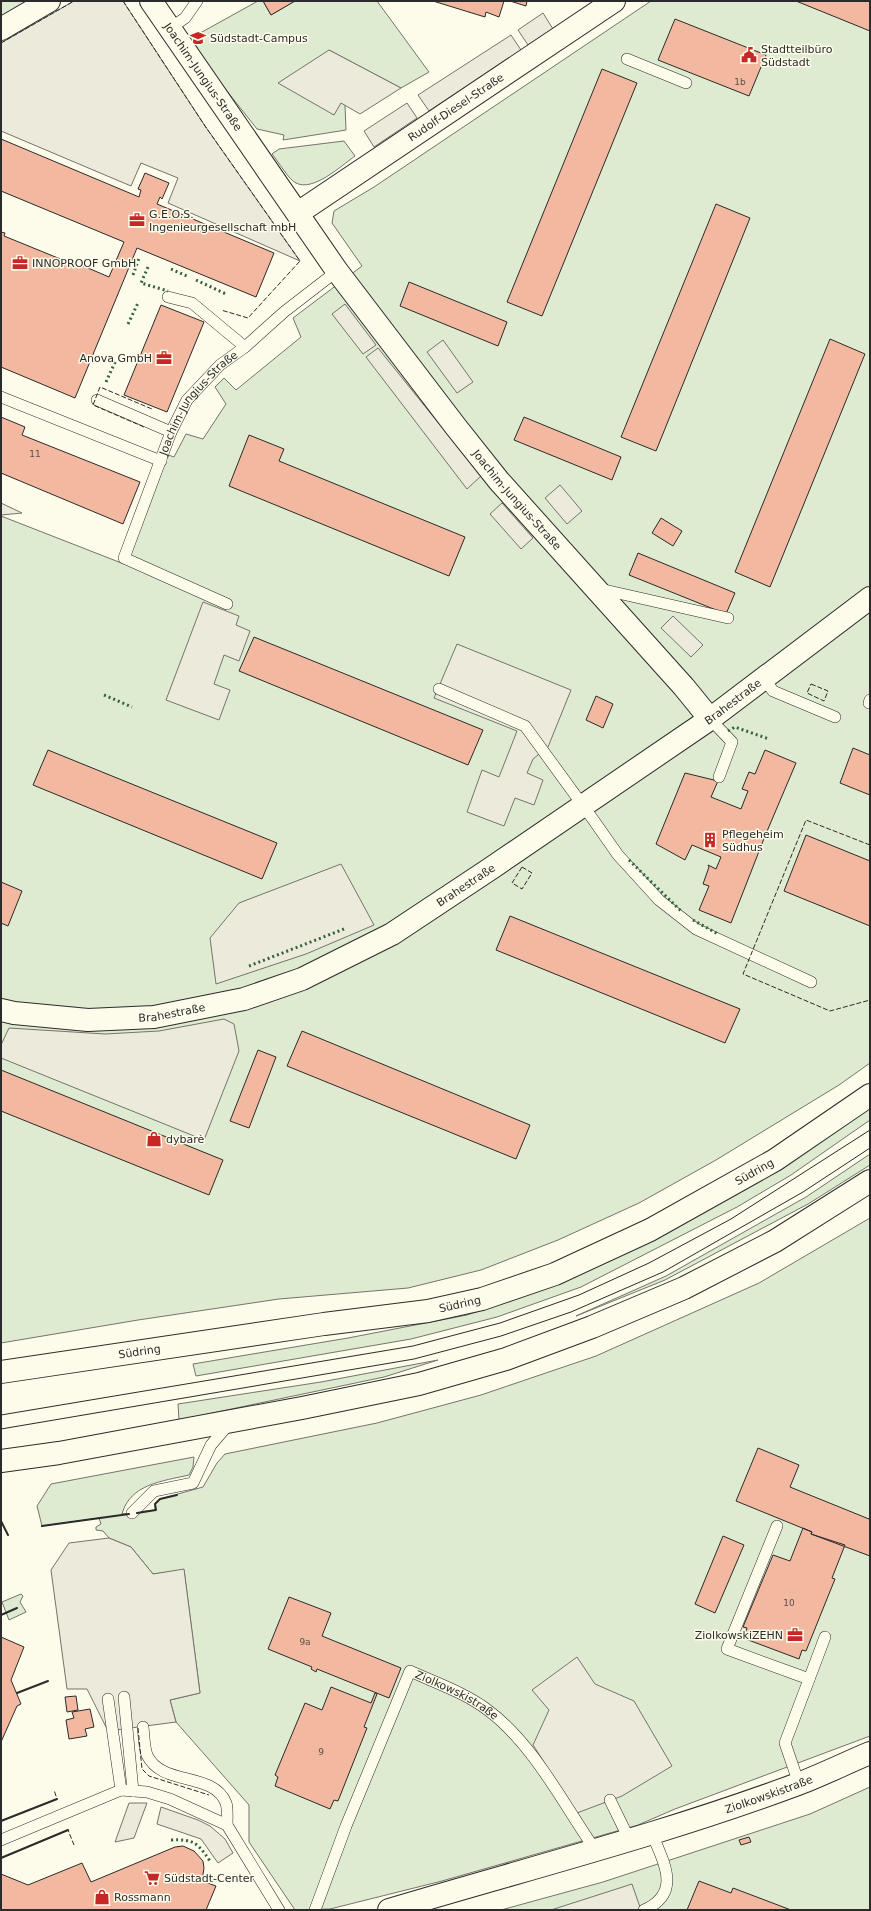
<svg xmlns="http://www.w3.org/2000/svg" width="871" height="1911" viewBox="0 0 871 1911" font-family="'DejaVu Sans',sans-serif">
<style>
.green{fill:#deebd1;stroke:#74746e}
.parking{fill:#eceadb;stroke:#74746e}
.building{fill:#f2b8a0;stroke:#2b2b2b}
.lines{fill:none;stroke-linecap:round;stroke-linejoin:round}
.lane-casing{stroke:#2b2b2b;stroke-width:12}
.street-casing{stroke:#2b2b2b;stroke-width:24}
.primary-casing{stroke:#2b2b2b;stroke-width:24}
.lane{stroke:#fdfbea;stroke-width:11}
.street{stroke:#fdfbea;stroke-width:22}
.primary{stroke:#fdfbea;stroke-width:22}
.tram{stroke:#2b2b2b;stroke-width:1}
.hedge{stroke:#34623c;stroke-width:3;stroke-dasharray:2 3;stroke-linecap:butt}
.fence{stroke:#2b2b2b;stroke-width:1;stroke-dasharray:5 2;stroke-linecap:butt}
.wall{stroke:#2b2b2b;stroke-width:2}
.labels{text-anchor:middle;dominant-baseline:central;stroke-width:3;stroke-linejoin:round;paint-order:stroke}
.number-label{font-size:9px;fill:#5d4e48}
.poi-label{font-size:11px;fill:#2b2b2b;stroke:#fdfbea;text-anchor:start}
.street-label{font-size:11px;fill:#2b2b2b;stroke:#fdfbea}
</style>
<rect width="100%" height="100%" fill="#fdfbea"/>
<path class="green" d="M 1,1 L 30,1 L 1,18 Z
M 258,1 L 263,1 L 271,15 L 295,1 L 377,1 L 429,72 L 401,88 L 329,50 L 333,115 L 341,102 L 345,105 L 346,130 L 283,140 L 284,135 L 257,129 L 215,76 L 198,50 L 193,37 Z
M 651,1 L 870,1 L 870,1063 L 839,1085 L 716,1160 L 639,1203 L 558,1240 L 481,1270 L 408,1288 L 279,1299 L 138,1320 L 1,1343 L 1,516 L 124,564 L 139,531 L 163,453 L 174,457 L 186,434 L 203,439 L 226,404 L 215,387 L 224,378 L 236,390 L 301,337 L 293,318 L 362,266 L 332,223 L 334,211 L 374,187 Z
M 344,141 L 355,156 C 341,166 313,192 296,183 C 289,180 278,161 272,154 L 279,149 Z
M 870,1107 L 870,1120 L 791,1175 L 737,1207 L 581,1287 L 497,1317 L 411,1339 L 196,1376 L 193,1364 L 348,1338 L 467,1315 L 553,1286 Z
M 870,1154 L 870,1165 L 808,1204 L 665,1280 L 576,1316 L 666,1276 L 806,1197 Z
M 870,1218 L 870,1736 L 675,1809 L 638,1825 L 442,1881 L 330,1909 L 295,1910 L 249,1842 L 249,1805 L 176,1722 L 170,1700 L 200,1693 L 184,1570 L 153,1574 L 131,1547 L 109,1538 L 103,1531 L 96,1530 L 96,1527 L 101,1524 L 99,1518 L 42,1526 L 37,1506 L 51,1484 L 194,1457 L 193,1467 L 189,1475 C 163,1481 130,1484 122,1514 L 155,1510 L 155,1504 L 160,1499 L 203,1487 L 217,1463 L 225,1454 L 377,1423 L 481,1395 L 596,1356 L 759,1283 Z
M 438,1360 L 384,1377 L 179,1420 L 178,1404 L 321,1382 Z
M 21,1594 L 23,1596 L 20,1602 L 26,1612 L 9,1620 L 2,1602 Z
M 870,1787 L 870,1910 L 501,1910 L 603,1882 L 810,1814 Z"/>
<path class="parking" d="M 74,1 L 123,1 L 205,126 L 300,261 L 168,203 L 178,178 L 141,163 L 131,186 L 1,131 L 1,43 Z
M 543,13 L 553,29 L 528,45 L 518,30 Z
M 511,35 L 521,50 L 429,111 L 418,95 Z
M 329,50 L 401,88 L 360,114 L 341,103 L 334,115 L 278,83 Z
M 407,103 L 417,118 L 374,147 L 364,131 Z
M 345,304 L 376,345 L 363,354 L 332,314 Z
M 443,340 L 473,382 L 457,393 L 427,352 Z
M 378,348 L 481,476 L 467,489 L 366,357 Z
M 560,485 L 582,511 L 567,524 L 545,498 Z
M 1,503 L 22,513 L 1,515 Z
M 502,503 L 533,538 L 521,549 L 490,514 Z
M 203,602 L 239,616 L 236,625 L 250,631 L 239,661 L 224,655 L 214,684 L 230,690 L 219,720 L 166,700 Z
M 673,616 L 703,645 L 691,657 L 661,628 Z
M 457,644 L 571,690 L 548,747 L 533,759 L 527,773 L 543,780 L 534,805 L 515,798 L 504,826 L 467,812 L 482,770 L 499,777 L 517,731 L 434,698 Z
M 341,864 L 374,925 L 306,954 L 216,984 L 210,938 L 239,903 Z
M 224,1019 L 234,1024 L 239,1051 L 204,1140 L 1,1058 L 1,1045 L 9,1028 L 105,1034 L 159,1031 Z
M 109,1538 L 131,1547 L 153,1574 L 184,1569 L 200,1693 L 170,1700 L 176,1722 L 108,1731 L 87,1689 L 67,1689 L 51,1570 L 69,1543 Z
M 577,1657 L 595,1684 L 634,1701 L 672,1766 L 622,1796 L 577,1813 L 533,1745 L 549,1710 L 532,1690 Z
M 129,1803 L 147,1803 L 134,1838 L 115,1842 Z
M 161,1807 L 198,1820 L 210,1826 L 225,1839 L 233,1853 L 218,1863 L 201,1839 L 157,1824 Z
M 632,1884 L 641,1910 L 551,1910 Z"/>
<path class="building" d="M 263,1 L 295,1 L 271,15 Z
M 433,1 L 504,1 L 499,17 L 486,12 L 485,17 Z
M 510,1 L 527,1 L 526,6 Z
M 796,1 L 870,1 L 870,31 Z
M 675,19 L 766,55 L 749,96 L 658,60 Z
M 602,69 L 637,83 L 542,316 L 507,302 Z
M 1,139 L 139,197 L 141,190 L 138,189 L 145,173 L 169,183 L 162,199 L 160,197 L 157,204 L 274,253 L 256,297 L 137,248 L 75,398 L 1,367 L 1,232 L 5,233 L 4,236 L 80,267 L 81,265 L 109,277 L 124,242 L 1,191 Z
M 716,204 L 750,218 L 656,451 L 621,437 Z
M 409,282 L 507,322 L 498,346 L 400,306 Z
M 161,305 L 204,322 L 167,412 L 124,395 Z
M 830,339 L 865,354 L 770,587 L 735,572 Z
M 1,417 L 25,427 L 22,435 L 140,482 L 123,524 L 1,473 Z
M 524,417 L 621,457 L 612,480 L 514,440 Z
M 249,435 L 284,449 L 279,461 L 465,537 L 449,576 L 229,486 Z
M 661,518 L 682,531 L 673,546 L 652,533 Z
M 638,553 L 735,593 L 726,614 L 629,575 Z
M 254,637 L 483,730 L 468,765 L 239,671 Z
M 596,696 L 613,704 L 603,728 L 586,720 Z
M 853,748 L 870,755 L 870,795 L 840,783 Z
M 48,750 L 277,843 L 262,879 L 33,785 Z
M 765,750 L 796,763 L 765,836 L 731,923 L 699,910 L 709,886 L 703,884 L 709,867 L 708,865 L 716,869 L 721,857 L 692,845 L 685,860 L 656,844 L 685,773 L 718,781 L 711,797 L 741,809 L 748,791 L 742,789 L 749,772 L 755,774 Z
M 806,835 L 870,861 L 870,926 L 784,891 Z
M 1,882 L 22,891 L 8,926 L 1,923 Z
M 510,916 L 740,1009 L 725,1043 L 496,950 Z
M 302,1031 L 530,1125 L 516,1159 L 287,1066 Z
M 258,1050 L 276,1057 L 249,1128 L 230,1121 Z
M 1,1070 L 223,1160 L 209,1195 L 1,1111 Z
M 758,1448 L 799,1465 L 790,1487 L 869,1519 L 870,1516 L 870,1556 L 811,1534 L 812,1532 L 736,1501 Z
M 803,1528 L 812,1532 L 811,1534 L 845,1545 L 832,1578 L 835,1579 L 806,1651 L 802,1650 L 799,1659 L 743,1638 L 747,1628 L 743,1627 L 773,1555 L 790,1561 Z
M 723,1536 L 744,1545 L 715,1613 L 695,1604 Z
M 289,1597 L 331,1613 L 322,1636 L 401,1668 L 389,1698 L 317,1669 L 316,1672 L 311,1669 L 312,1667 L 268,1649 Z
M 1,1637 L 24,1647 L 11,1680 L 21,1704 L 17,1706 L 1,1742 Z
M 331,1687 L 371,1703 L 375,1693 L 377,1694 L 364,1727 L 367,1728 L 338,1801 L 334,1800 L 330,1809 L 275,1786 L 278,1777 L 275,1775 L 305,1703 L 322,1710 Z
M 76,1696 L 78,1710 L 67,1712 L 65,1697 Z
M 90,1709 L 94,1727 L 85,1729 L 87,1736 L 69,1739 L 66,1720 L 74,1718 L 72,1712 Z
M 749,1837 L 751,1842 L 741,1845 L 739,1840 Z
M 183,1846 L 194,1851 L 203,1861 L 204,1868 L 202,1881 L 216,1886 L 206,1910 L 1,1910 L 1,1874 L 28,1885 L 82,1863 L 91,1882 L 175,1847 Z
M 699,1881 L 731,1893 L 733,1888 L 791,1910 L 687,1910 Z"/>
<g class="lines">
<defs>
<g id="lane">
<path d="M 169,29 L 185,18 L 197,1"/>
<path d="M 627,59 L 686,83"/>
<path d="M 168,297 L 192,303 L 245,347"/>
<path d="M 1,397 L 161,461"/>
<path d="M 97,400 L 171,432"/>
<path d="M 600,589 L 728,618"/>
<path id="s1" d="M 227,604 L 124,558 L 171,432 L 187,400 L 220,365 L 245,347 L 284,312 L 337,271"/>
<path d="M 764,678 L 773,691 L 835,717"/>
<path d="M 439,689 L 525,726 L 592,818 L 618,855 L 659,900 L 696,929 L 811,982"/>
<path d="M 869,703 L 870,700"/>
<path d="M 710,719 L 732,742 L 719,777"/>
<path d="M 132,1513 L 154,1491 L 193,1483 L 211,1445 L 229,1424"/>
<path d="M 777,1526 L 727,1649 L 809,1679"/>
<path d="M 124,1697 L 133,1791"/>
<path d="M 108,1699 L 121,1790"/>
<path d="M 143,1727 C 144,1735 144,1747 147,1755 C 162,1787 213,1771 226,1803 C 228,1809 227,1819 227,1825"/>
<path d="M 799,1784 L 785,1743 L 825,1637"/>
<path d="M 610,1800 L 630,1841"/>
<path d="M 1,1840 L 121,1790 L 147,1792 L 170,1799 L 227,1825 L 279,1910"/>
<path id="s2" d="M 315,1910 L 346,1826 L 410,1671 C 436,1683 466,1693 489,1711 C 534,1745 564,1805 596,1851"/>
<path d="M 644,1910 C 682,1893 664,1863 652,1834"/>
</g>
<g id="street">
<path id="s3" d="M 151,1 L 337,271 L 456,427 L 499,481 L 684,687 L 710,719"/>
<path d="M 1,29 L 49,1"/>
<path id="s4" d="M 298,213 L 614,1"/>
<path id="s5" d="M 1,1010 L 14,1013 L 88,1020 L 154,1017 L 244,999 L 302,979 L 392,934 L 490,869 L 710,719 L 870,598"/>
<path id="s6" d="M 389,1910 C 526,1869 664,1834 798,1784 C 822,1775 846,1763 870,1753"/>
</g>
<g id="primary">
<path id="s7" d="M 1,1372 L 324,1324 L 428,1311 L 482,1299 L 555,1274 L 650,1230 L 775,1160 L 870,1095"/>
<path d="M 1,1461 L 59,1453 L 302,1408 L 419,1384 L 506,1359 L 592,1327 L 684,1288 L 775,1241 L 870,1181"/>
</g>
</defs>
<use href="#lane" class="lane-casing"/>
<use href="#street" class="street-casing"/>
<use href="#primary" class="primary-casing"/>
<use href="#lane" class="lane"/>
<use href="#street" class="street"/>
<use href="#primary" class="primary"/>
<path class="tram" d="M 1,1415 L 413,1346 L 500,1323 L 579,1295 L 649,1263 L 731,1219 L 870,1130
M 1,1429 L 414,1359 L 501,1336 L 571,1312 L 663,1272 L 803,1192 L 870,1148"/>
<path class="hedge" d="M 148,267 L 141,283 L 168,291
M 171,269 L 187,276
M 133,275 L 139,258
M 196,280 L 226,294
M 128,324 L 138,303
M 106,382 L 116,360
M 104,695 L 132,707
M 728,731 L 735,727 L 769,739
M 629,860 L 681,911
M 693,920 L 718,934
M 249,966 L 344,929
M 171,1840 C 193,1839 197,1842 210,1861"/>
<path class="fence" d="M 123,1 L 205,126 L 300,261 L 248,318 L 221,310
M 1,43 L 74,1
M 144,427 L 93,405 L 100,387 L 152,409
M 811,684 L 828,691 L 824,701 L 807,693 Z
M 870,845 L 806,820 L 743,974 L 830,1011 L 870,1000
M 522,867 L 532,873 L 522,889 L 512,883 Z
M 138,1728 L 142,1769 L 149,1776 L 209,1795
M 1,1821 L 57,1799 L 54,1790
M 1,1858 L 68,1830 L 74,1845"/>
<path class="wall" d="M 137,1513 L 156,1510 L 155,1504 L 160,1499 L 177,1495
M 1,1521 L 8,1535
M 42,1526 L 129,1514
M 1,1615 L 17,1608
M 17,1693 L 48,1681
M 1,1821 L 57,1799
M 1,1858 L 68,1830"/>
</g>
<defs>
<symbol id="university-bare" viewBox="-9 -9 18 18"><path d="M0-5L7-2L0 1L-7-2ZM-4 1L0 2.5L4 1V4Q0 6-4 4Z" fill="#c62828" stroke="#fdfbea" stroke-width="2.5" paint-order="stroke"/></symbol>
<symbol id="civic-bare" viewBox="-9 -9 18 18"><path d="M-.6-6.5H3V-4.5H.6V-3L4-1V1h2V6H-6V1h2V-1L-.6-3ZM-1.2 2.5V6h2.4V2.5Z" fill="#c62828" stroke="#fdfbea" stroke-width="2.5" paint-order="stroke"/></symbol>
<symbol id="office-bare" viewBox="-9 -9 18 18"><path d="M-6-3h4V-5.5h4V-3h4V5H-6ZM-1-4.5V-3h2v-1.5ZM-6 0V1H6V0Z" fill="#c62828" stroke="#fdfbea" stroke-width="2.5" paint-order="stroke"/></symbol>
<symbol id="building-bare" viewBox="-9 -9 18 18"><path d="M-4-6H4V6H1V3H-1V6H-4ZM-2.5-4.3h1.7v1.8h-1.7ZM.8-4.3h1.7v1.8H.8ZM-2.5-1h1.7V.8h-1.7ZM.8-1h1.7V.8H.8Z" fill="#c62828" stroke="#fdfbea" stroke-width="2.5" paint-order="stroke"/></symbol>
<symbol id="shop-bare" viewBox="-9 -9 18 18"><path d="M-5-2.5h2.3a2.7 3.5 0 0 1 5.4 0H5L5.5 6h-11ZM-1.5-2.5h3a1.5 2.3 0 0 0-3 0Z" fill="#c62828" stroke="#fdfbea" stroke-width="2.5" paint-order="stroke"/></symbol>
<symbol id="supermarket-bare" viewBox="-9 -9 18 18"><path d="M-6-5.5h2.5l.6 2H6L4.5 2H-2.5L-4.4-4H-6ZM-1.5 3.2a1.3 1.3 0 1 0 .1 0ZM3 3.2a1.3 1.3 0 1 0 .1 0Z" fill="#c62828" stroke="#fdfbea" stroke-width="2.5" paint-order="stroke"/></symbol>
</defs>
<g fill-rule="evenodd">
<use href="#university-bare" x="187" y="27" width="22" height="22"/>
<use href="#civic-bare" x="738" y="44" width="22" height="22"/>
<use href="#office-bare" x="126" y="209" width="22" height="22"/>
<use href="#office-bare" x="9" y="252" width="22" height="22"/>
<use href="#office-bare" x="153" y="347" width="22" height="22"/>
<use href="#building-bare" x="699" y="829" width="22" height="22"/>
<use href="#shop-bare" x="143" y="1128" width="22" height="22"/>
<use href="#office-bare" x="784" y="1624" width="22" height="22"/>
<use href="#supermarket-bare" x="141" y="1867" width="22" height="22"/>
<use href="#shop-bare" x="91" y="1886" width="22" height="22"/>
</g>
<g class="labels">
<g class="number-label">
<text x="740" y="82">1b</text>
<text x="35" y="454">11</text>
<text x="789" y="1603">10</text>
<text x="305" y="1642">9a</text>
<text x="321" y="1752">9</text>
</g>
<g class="poi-label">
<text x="210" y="38">Südstadt-Campus</text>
<text x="761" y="49">Stadtteilbüro<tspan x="761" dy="13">Südstadt</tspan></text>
<text x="149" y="214">G.E.O.S.<tspan x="149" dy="13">Ingenieurgesellschaft mbH</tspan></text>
<text x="32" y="263">INNOPROOF GmbH</text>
<text x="152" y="358" text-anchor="end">Anova GmbH</text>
<text x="722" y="834">Pflegeheim<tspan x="722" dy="13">Südhus</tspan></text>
<text x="166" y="1139">dybarè</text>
<text x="783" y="1635" text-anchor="end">ZiolkowskiZEHN</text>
<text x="164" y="1878">Südstadt-Center</text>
<text x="114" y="1897">Rossmann</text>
</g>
<g class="street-label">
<text stroke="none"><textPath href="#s3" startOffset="92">Joachim-Jungius-Straße</textPath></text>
<text stroke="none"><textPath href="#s4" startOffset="190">Rudolf-Diesel-Straße</textPath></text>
<text stroke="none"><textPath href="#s1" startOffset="287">Joachim-Jungius-Straße</textPath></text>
<text stroke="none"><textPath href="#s3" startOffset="619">Joachim-Jungius-Straße</textPath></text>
<text stroke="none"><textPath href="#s5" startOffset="820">Brahestraße</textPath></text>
<text stroke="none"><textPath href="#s5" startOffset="496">Brahestraße</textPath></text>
<text stroke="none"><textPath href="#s5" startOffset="172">Brahestraße</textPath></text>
<text stroke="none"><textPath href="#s7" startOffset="788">Südring</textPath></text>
<text stroke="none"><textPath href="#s7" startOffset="464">Südring</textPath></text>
<text stroke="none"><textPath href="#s7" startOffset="140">Südring</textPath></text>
<text stroke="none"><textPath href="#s2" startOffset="310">Ziolkowskistraße</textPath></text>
<text stroke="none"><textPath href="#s6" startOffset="397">Ziolkowskistraße</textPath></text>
</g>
</g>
<rect width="871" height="1911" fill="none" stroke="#2b2b2b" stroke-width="4"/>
</svg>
